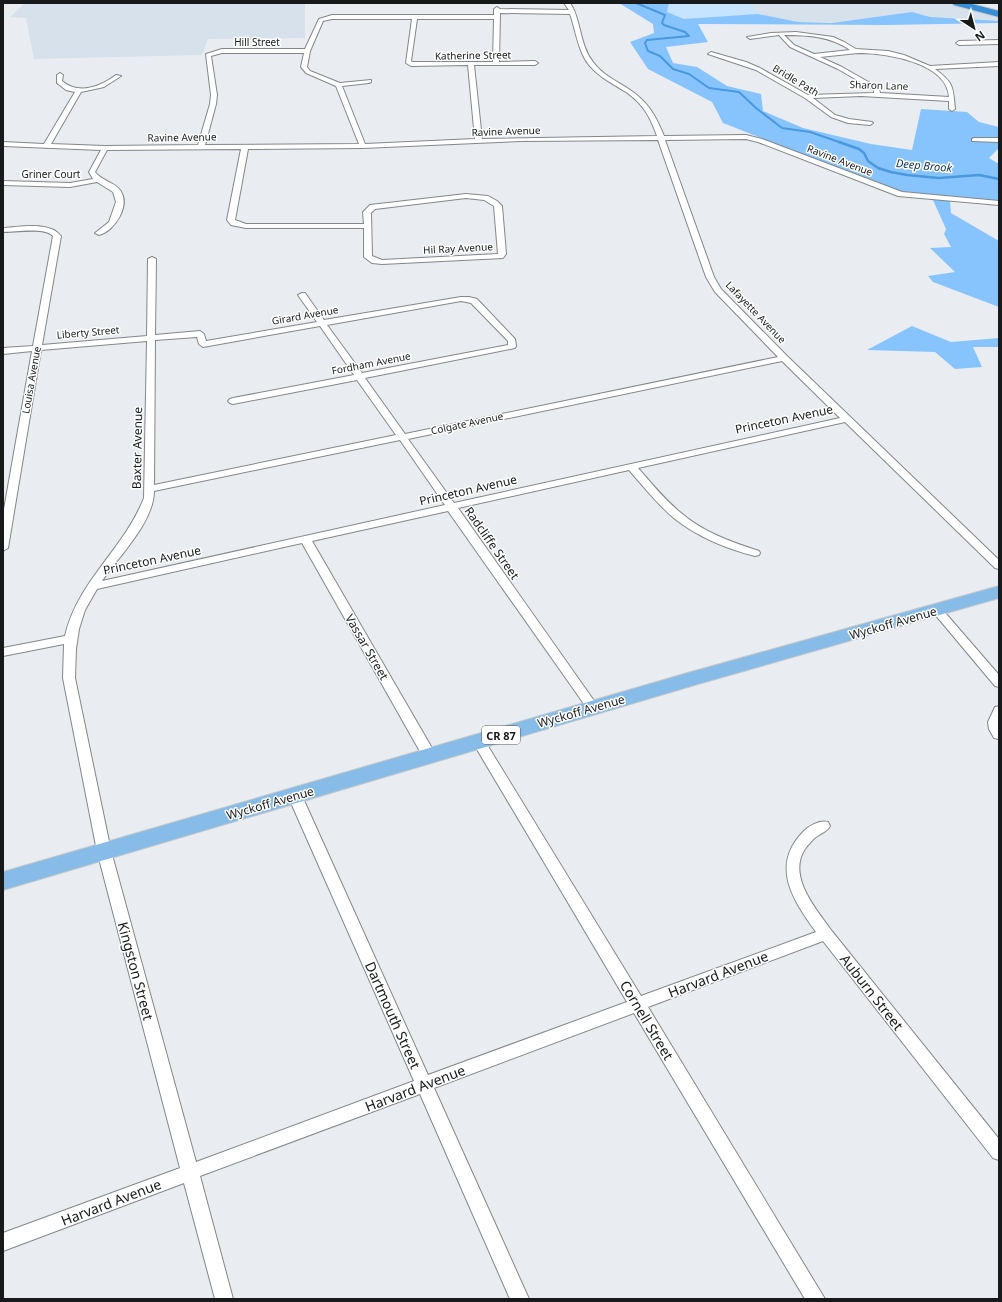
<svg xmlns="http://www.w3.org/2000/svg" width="1002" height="1302" viewBox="0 0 1002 1302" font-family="'Noto Sans',sans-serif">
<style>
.built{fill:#d7e1eb}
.green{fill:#c6e3ff}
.forest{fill:#87c4fd}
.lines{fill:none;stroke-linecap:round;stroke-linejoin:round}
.stream-far1{stroke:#4a98dd;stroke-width:2}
.stream{stroke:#4a98dd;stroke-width:2.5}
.street-casing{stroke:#83878a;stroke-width:2}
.primary-casing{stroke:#c7c8c8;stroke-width:2}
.highway-casing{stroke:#c7c8c8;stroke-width:2}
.street{fill:#fff;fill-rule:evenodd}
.primary{fill:#87bce8;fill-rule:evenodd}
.highway{fill:#378fd8;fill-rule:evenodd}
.labels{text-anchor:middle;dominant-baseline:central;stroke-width:3;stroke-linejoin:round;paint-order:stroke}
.far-street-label{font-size:10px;fill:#17191a;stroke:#fff}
.far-water-label{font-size:11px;font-style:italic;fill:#12334f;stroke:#fff}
.shield{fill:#fff;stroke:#5d5e5f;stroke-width:1}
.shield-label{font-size:11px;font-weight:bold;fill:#17191a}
.street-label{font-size:12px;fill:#17191a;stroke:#fff}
.near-street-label{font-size:14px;fill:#17191a;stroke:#fff}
</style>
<rect width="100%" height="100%" fill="#e9edf1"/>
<path class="built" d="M 25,3 L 305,3 L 305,38 L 208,39 L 202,55 L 34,59 L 26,18 L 10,17 Z
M 644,3 L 949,3 L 999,16 L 999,22 L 698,23 L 668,19 Z"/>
<path class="green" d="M 669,3 L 751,3 L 758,14 L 684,19 L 667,12 Z"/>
<path class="forest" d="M 619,3 L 669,3 L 667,12 L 684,19 L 758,14 L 798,22 L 832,23 L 912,12 L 930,17 L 999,21 L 999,23 L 886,25 L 698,24 L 708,42 L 666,47 L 673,63 L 697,67 L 727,86 L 761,94 L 763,111 L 803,128 L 871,144 L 912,150 L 921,109 L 967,112 L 979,122 L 999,127 L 999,148 L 989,158 L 999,164 L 999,203 L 950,200 L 951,213 L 999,241 L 999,307 L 933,282 L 928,276 L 955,272 L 930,248 L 951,247 L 944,234 L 946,229 L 932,198 L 896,191 L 723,123 L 712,102 L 648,69 L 630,42 L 654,33 L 653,24 Z
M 912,326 L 951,342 L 999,338 L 999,347 L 973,347 L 982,367 L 955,369 L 935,352 L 867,350 Z"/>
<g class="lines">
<path class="stream-far1" d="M 636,3 L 665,15 L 662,23 L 664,25 L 685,32 L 689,36 L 647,40 L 645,43 L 648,51 L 660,56 L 673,69 L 689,74 L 709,88 L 739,92 L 756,108 L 782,128 L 810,132 L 842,143"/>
<path class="stream" d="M 839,142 L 859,149 L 864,153 L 868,161 L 878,168 L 891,172 L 907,175 L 939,178 L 979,175 L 999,179"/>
<defs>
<path id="street" d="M 564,3 L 570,3 L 573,8 C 581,25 581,47 593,62 C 602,75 617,81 630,90 C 648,102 656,116 664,136 L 746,135 L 762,139 L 902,192 L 999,201 L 999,205 L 898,196 L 758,142 L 746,139 L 665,140 L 714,277 L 721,289 L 787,356 L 999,560 L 999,569 L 995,568 L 845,422 L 638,468 C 652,484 665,500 681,513 C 703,532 731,542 759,551 L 760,553 L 759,555 L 755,556 C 727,549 698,537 675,519 C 658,505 644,487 629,470 L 458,508 L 597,705 L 599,708 L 597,711 L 593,712 L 589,711 L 448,511 L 312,541 L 436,755 L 434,758 L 429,760 L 424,758 L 422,755 L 302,543 L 97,589 L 85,610 L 79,629 L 76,649 L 75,678 L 111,851 L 196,1162 L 414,1081 L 288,796 L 290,793 L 295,791 L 300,793 L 302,796 L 428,1075 L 627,1002 L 472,741 L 473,738 L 478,737 L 483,738 L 641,996 L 816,932 C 793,900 770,866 803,832 C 809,826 819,820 828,822 L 830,826 C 827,832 821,833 816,837 C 812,840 808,845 805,849 C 787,876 816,909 831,930 L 999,1139 L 999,1160 L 993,1158 L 823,941 L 648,1007 L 825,1299 L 805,1299 L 634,1013 L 434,1088 L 529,1299 L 510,1299 L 420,1094 L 200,1176 L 233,1299 L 215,1299 L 184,1183 L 3,1251 L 3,1233 L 180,1168 L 97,851 L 63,678 L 64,644 L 3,656 L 3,648 L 65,636 C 77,582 124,549 144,498 L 147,341 L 41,350 L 8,548 L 3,551 L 3,515 L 32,351 L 3,354 L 3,348 L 33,346 L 53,236 C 44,227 16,232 3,232 L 3,228 C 20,227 49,221 61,236 L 42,345 L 147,336 L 148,259 L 152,257 L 156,259 L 155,335 L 200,331 L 204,334 L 206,341 L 317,322 L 298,295 L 302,293 L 305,293 L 324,320 L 461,297 L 469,297 L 477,299 L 515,339 L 516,346 L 515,348 L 365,378 L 405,434 L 778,357 L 715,292 L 706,277 L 658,140 L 522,141 L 363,148 L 248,149 L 235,220 L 246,224 L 364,224 L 363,212 L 370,205 L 466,194 L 488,196 L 497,201 L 502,206 L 506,254 L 503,258 L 382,264 L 372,263 L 364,257 L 364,228 L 246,228 L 231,225 L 227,220 L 241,149 L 107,150 L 95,172 C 102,181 114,182 120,190 C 131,205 115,231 99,235 L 95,233 L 109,222 L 116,202 L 113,192 L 97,182 L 70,187 L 3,185 L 3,181 L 70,183 L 93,179 L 89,172 L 101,150 L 3,146 L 3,142 L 44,144 L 75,92 L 66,90 L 57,83 L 57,75 L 60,73 L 63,75 L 62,81 C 79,95 100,87 116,75 L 121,76 L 104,87 L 81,92 L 51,144 L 105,146 L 198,145 L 210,104 L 211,95 L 206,54 L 222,49 L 305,49 L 319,19 L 332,15 L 494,15 L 494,9 L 497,7 L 500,9 L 569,10 ZM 500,13 L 570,14 C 576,31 578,51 589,65 C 599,77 613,84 626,92 C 643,104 650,116 657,136 L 482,139 L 474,65 L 535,65 L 538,63 L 535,61 L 499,62 ZM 332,19 L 412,19 L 406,63 L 411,66 L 468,65 L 475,139 L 365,144 L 342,86 L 369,83 L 371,82 L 371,80 L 340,83 L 310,71 L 307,67 L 310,51 L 323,21 ZM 417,19 L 494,19 L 493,62 L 412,62 L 411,61 ZM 222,53 L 304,53 L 301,67 L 306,73 L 336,86 L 359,144 L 205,145 L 216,104 L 217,95 L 211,56 ZM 466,198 L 484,200 L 494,206 L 498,254 L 382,260 L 372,256 L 371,213 L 375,209 ZM 461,301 L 471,303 L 508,341 L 508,345 L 362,373 L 327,325 ZM 320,326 L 354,375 L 233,398 L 230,399 L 228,401 L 230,403 L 233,404 L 357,380 L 396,435 L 154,485 L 155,340 L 197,337 L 199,344 L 203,347 ZM 782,361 L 840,418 L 454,503 L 408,439 ZM 400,440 L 445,505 L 102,581 C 119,556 154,522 154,491 Z
M 796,32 L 833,37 L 844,42 L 856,49 L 888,51 L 904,55 L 930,66 L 999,62 L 999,66 L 935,69 C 954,83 953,87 955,109 L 952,111 L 949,109 L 949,101 L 861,96 L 813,98 L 835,115 L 849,119 L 872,122 L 873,123 L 870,125 L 848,123 L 831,117 L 805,98 L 756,70 L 708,54 L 711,52 L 746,62 L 760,68 L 808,95 L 874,93 L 874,90 L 838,69 L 790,47 L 779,35 L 750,39 L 747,37 L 771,33 ZM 784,35 C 807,35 830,36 850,50 L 814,54 L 794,45 ZM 858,53 C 885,53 947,62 949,97 L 880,93 L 879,88 L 842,67 L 820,57 Z
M 999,40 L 999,44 L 959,45 L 956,43 L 959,41 Z
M 974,138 L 999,138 L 999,142 L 972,141 L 972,139 Z
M 937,606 L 941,608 L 999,675 L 999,687 L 995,686 L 933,612 L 931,610 L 933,608 Z
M 999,706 L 999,739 L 994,738 L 989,729 L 988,722 L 995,707 Z"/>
<path id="primary" d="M 999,586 L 999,598 L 698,684 L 3,890 L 3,872 L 684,674 Z"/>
<path id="highway" d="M 952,3 L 968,3 L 999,11 L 999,17 L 954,5 Z"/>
</defs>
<use href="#street" class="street-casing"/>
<use href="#primary" class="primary-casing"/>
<use href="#highway" class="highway-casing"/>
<use href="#street" class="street"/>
<use href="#primary" class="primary"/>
<use href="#highway" class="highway"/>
</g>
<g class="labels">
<g class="far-street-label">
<text x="257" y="42">Hill Street</text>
<text transform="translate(473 55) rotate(-1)">Katherine Street</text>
<text transform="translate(796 80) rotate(31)">Bridle Path</text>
<text transform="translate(879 85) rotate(2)">Sharon Lane</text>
<text transform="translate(506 131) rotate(-2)">Ravine Avenue</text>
<text transform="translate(182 137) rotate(-1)">Ravine Avenue</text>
<text transform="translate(840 160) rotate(21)">Ravine Avenue</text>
<text x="51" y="174">Griner Court</text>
<text transform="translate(458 248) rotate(-3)">Hil Ray Avenue</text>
<text transform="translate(756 312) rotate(46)">Lafayette Avenue</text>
<text transform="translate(305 315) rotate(-10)">Girard Avenue</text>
<text transform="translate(88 332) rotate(-5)">Liberty Street</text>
<text transform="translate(371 363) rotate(-11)">Fordham Avenue</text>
<text transform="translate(31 380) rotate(-80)">Louisa Avenue</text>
<text transform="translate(467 423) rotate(-12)">Colgate Avenue</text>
</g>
<g class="far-water-label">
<text transform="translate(924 165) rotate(5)">Deep Brook</text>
</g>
<rect class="shield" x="482" y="726" width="38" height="18" rx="3"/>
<g class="shield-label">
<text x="501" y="735">CR 87</text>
</g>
<g class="street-label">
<text transform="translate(784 419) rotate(-12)">Princeton Avenue</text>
<text transform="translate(137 448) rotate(-89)">Baxter Avenue</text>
<text transform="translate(468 490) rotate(-13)">Princeton Avenue</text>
<text transform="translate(492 543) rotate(55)">Radcliffe Street</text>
<text transform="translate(152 560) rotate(-12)">Princeton Avenue</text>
<text transform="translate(893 623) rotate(-16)">Wyckoff Avenue</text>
<text transform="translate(367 647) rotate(60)">Vassar Street</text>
<text transform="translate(581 711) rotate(-16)">Wyckoff Avenue</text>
<text transform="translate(270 803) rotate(-16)">Wyckoff Avenue</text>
</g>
<g class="near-street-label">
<text transform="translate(136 971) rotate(75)">Kingston Street</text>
<text transform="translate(718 974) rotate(-21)">Harvard Avenue</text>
<text transform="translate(872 992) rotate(52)">Auburn Street</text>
<text transform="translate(393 1015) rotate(66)">Dartmouth Street</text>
<text transform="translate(647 1020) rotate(59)">Cornell Street</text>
<text transform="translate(415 1088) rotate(-21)">Harvard Avenue</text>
<text transform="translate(111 1202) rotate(-21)">Harvard Avenue</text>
</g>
</g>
<rect width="1002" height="1302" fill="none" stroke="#17191a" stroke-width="8"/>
<g transform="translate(974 28) rotate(144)" stroke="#ffffff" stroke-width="3" paint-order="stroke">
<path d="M0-3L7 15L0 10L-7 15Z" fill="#17191a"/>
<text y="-6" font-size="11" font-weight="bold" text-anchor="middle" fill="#17191a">N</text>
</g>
</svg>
